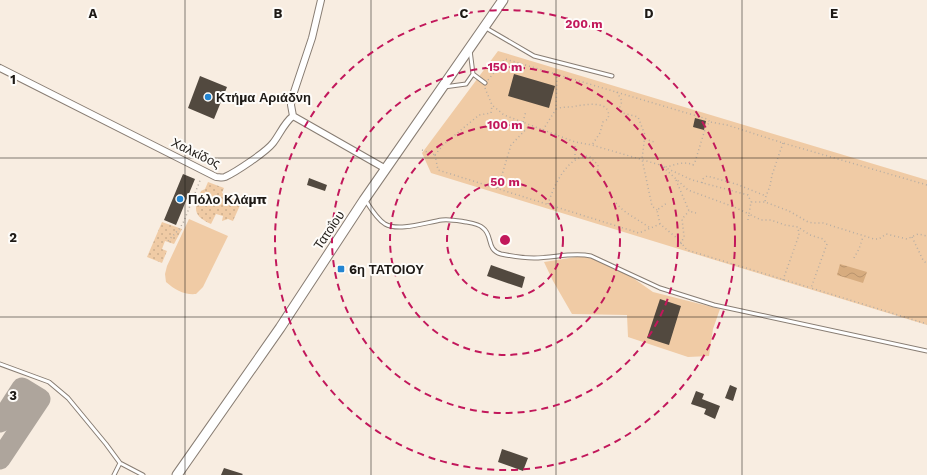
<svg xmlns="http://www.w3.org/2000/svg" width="927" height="475" viewBox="0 0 927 475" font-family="'Work Sans',sans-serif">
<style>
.grass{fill:url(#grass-dots)}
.green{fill:#f0cba5}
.water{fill:url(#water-waves)}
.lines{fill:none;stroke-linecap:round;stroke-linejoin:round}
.taxiway{stroke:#aea59c;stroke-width:21}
.building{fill:#52493f}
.lane-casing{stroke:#887d73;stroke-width:5}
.street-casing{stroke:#887d73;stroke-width:8}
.secondary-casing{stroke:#887d73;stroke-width:11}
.path{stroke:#b6ada3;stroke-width:1.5;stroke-dasharray:1 3;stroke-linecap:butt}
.lane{stroke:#fff;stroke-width:3}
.street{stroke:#fff;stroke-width:6}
.secondary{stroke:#fff;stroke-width:9}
.grid{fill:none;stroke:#1e1a16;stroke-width:1;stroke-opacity:0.55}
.ring{fill:none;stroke:#c2185b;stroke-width:2;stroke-dasharray:7 5}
.poi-dot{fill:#2385d1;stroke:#fefcf9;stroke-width:1.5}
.labels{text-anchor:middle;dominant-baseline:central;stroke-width:4;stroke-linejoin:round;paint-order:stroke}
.poi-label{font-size:13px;font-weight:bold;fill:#1e1a16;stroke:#fefcf9;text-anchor:start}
.street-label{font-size:13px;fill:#1e1a16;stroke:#fefcf9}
.grid-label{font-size:13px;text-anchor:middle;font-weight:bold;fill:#1e1a16;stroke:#fefcf9;stroke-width:4;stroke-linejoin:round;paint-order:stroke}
.centre{fill:#c2185b;stroke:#fefcf9;stroke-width:2}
.ring-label{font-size:12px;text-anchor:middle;font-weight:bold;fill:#c2185b;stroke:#fefcf9;stroke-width:4;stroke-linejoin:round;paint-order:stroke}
</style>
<defs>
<pattern id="grass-dots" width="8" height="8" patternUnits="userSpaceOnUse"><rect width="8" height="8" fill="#f0cba5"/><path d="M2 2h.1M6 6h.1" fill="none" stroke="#cdae8d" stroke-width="1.8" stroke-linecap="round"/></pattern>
<pattern id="water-waves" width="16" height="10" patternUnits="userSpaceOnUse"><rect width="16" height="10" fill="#d7ac7f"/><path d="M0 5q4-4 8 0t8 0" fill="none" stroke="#b8936d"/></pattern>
</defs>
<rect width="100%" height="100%" fill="#f8ede1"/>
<path class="grass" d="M 208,182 L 224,188 L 222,193 L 241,203 L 233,221 L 228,219 L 222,221 L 223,216 L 216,214 L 211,224 C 192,215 194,209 201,191 L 205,189 Z
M 162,222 L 182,229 L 174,244 L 165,241 L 162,249 L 167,251 L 162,263 L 147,257 Z"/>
<path class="green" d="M 498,51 L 927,180 L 927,325 L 431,173 L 422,153 Z
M 189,219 L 228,236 L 203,287 L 196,294 C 184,295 175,290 166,282 L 165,274 L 167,266 Z
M 576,257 L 593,257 L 623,271 L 653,292 L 720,309 L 713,329 L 709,356 L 688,357 L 628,337 L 627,315 L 572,314 L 553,281 L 544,262 Z"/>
<path class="water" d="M 840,264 L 867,272 L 863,283 L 837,275 Z"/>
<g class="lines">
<path class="taxiway" d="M 0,422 L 22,388 L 40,399 L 0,459"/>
</g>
<path class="building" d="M 514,74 L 555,86 L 549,108 L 508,96 Z
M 200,76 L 227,87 L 214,119 L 188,108 Z
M 695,118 L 706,121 L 704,130 L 693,127 Z
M 183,174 L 195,179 L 176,225 L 164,220 Z
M 309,178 L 327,185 L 325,191 L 307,185 Z
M 491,265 L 525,277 L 522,288 L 487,276 Z
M 660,299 L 681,306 L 669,345 L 647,338 Z
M 730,385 L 737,388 L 733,401 L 725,398 Z
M 696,391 L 704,394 L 702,399 L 720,406 L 715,419 L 704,414 L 706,409 L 691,404 Z
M 502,449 L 528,458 L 523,471 L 498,462 Z
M 224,468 L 243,474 L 242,475 L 221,475 Z"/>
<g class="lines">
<defs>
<path id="lane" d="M 486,28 L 534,56 L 612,76
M 473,74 L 485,83
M 444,87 L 466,84 L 473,74 L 470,50
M 366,201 C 371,209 377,219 385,224 C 399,232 427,222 442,220 C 450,219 459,221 466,222 C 472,223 479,224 483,228 C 493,235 486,250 501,254 C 511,256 523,258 534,258 C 554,258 572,252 591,256 L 660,288 L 714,305 L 927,351
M 0,364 L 49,382 L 68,398 L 106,444 L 120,463 L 143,475
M 114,475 L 120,463"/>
<path id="street" d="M 0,68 L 216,177 C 219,177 222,178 225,177 C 236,172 266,152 273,143 C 280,134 284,123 293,116 L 386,169
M 293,116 L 291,105 L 292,98 L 312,38 L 321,0"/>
<path id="secondary" d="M 177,475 L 280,328 L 364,200 L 503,0"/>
</defs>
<use href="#lane" class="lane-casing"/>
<use href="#street" class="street-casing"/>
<use href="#secondary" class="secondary-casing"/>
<path class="path" d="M 488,80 L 505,59 L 707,119 L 710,122
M 485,88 L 492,105 L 504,115 L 575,142 L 592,145 L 667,167 C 676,164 685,161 693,165 L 695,162 L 706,126 L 710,122 L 727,125 L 783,143 L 927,185
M 617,92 L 622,101 L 620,107 L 623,113 L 638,117 L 645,135 L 642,159 L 652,206 L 657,210
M 556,109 C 561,107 566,107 571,107 C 582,105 613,98 608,119 L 603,122 L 600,133 L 592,145
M 523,122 L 526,111
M 543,130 L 556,109 L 557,74
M 645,139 L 654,142
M 783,143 L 772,175 L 770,186 L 766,196 L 765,202 L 789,211 L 808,222 L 813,223 L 823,223 L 874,239 L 879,239 L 886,234 L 907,239 L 918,234 L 927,236
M 422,150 L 435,155
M 435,155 L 438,170 L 639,233 L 660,224 L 678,239 L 687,250 L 811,288
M 435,155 L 443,145 L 479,115 L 491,113 L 492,105
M 575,159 L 575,143
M 663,167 L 688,190 L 734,207 L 749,214 L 751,202 L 765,202
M 664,167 L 692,180 L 748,195 L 751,202
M 676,180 L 689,211 L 696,213
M 702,183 L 703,179 L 707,176 L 736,184 L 766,196
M 498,188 L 511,145 L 529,126
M 616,203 C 625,214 638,219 650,228
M 548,204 C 554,185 567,156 589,156 L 598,165 L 598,172
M 748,220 L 749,214 L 761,220 L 771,220 L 785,225 L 798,227 L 810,235 L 823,239 L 827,244 L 811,288 L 927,324
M 660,224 L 657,210 L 667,203
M 912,237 L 923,260 L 927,264
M 168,241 L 180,228 L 184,221 L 201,178
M 681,244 L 684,236 L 682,219 L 689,211
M 854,258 L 859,249 L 863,237
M 783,280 L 799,235 L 798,227"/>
<use href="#lane" class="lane"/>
<use href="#street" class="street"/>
<use href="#secondary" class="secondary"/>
</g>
<path class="grid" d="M 185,0 L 185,475M 371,0 L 371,475M 556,0 L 556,475M 742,0 L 742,475M 0,158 L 927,158M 0,317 L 927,317"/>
<g class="ring">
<circle cx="505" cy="240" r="58"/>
<circle cx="505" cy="240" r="115"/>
<circle cx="505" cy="240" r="173"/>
<circle cx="505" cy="240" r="230"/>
</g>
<g class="poi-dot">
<circle cx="208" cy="97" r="4"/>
<circle cx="180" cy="199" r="4"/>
<rect x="337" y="265" width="8" height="8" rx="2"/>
</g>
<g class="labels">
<g class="poi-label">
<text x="216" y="97">Κτήμα Αριάδνη</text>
<text x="188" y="199">Πόλο Κλάμπ</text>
<text x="349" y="269">6η ΤΑΤΟΙΟΥ</text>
</g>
<g class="street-label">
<text transform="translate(196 153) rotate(26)">Χαλκίδος</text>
<text transform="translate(329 230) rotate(-56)">Τατοΐου</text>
</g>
</g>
<g class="grid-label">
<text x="93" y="18">A</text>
<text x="278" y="18">B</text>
<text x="464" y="18">C</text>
<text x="649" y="18">D</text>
<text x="834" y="18">E</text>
<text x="13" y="84">1</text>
<text x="13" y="242">2</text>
<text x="13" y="400">3</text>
</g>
<circle cx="505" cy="240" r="6" class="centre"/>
<g class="ring-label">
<text x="584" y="28">200 m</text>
<text x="505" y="71">150 m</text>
<text x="505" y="129">100 m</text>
<text x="505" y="186">50 m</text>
</g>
</svg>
